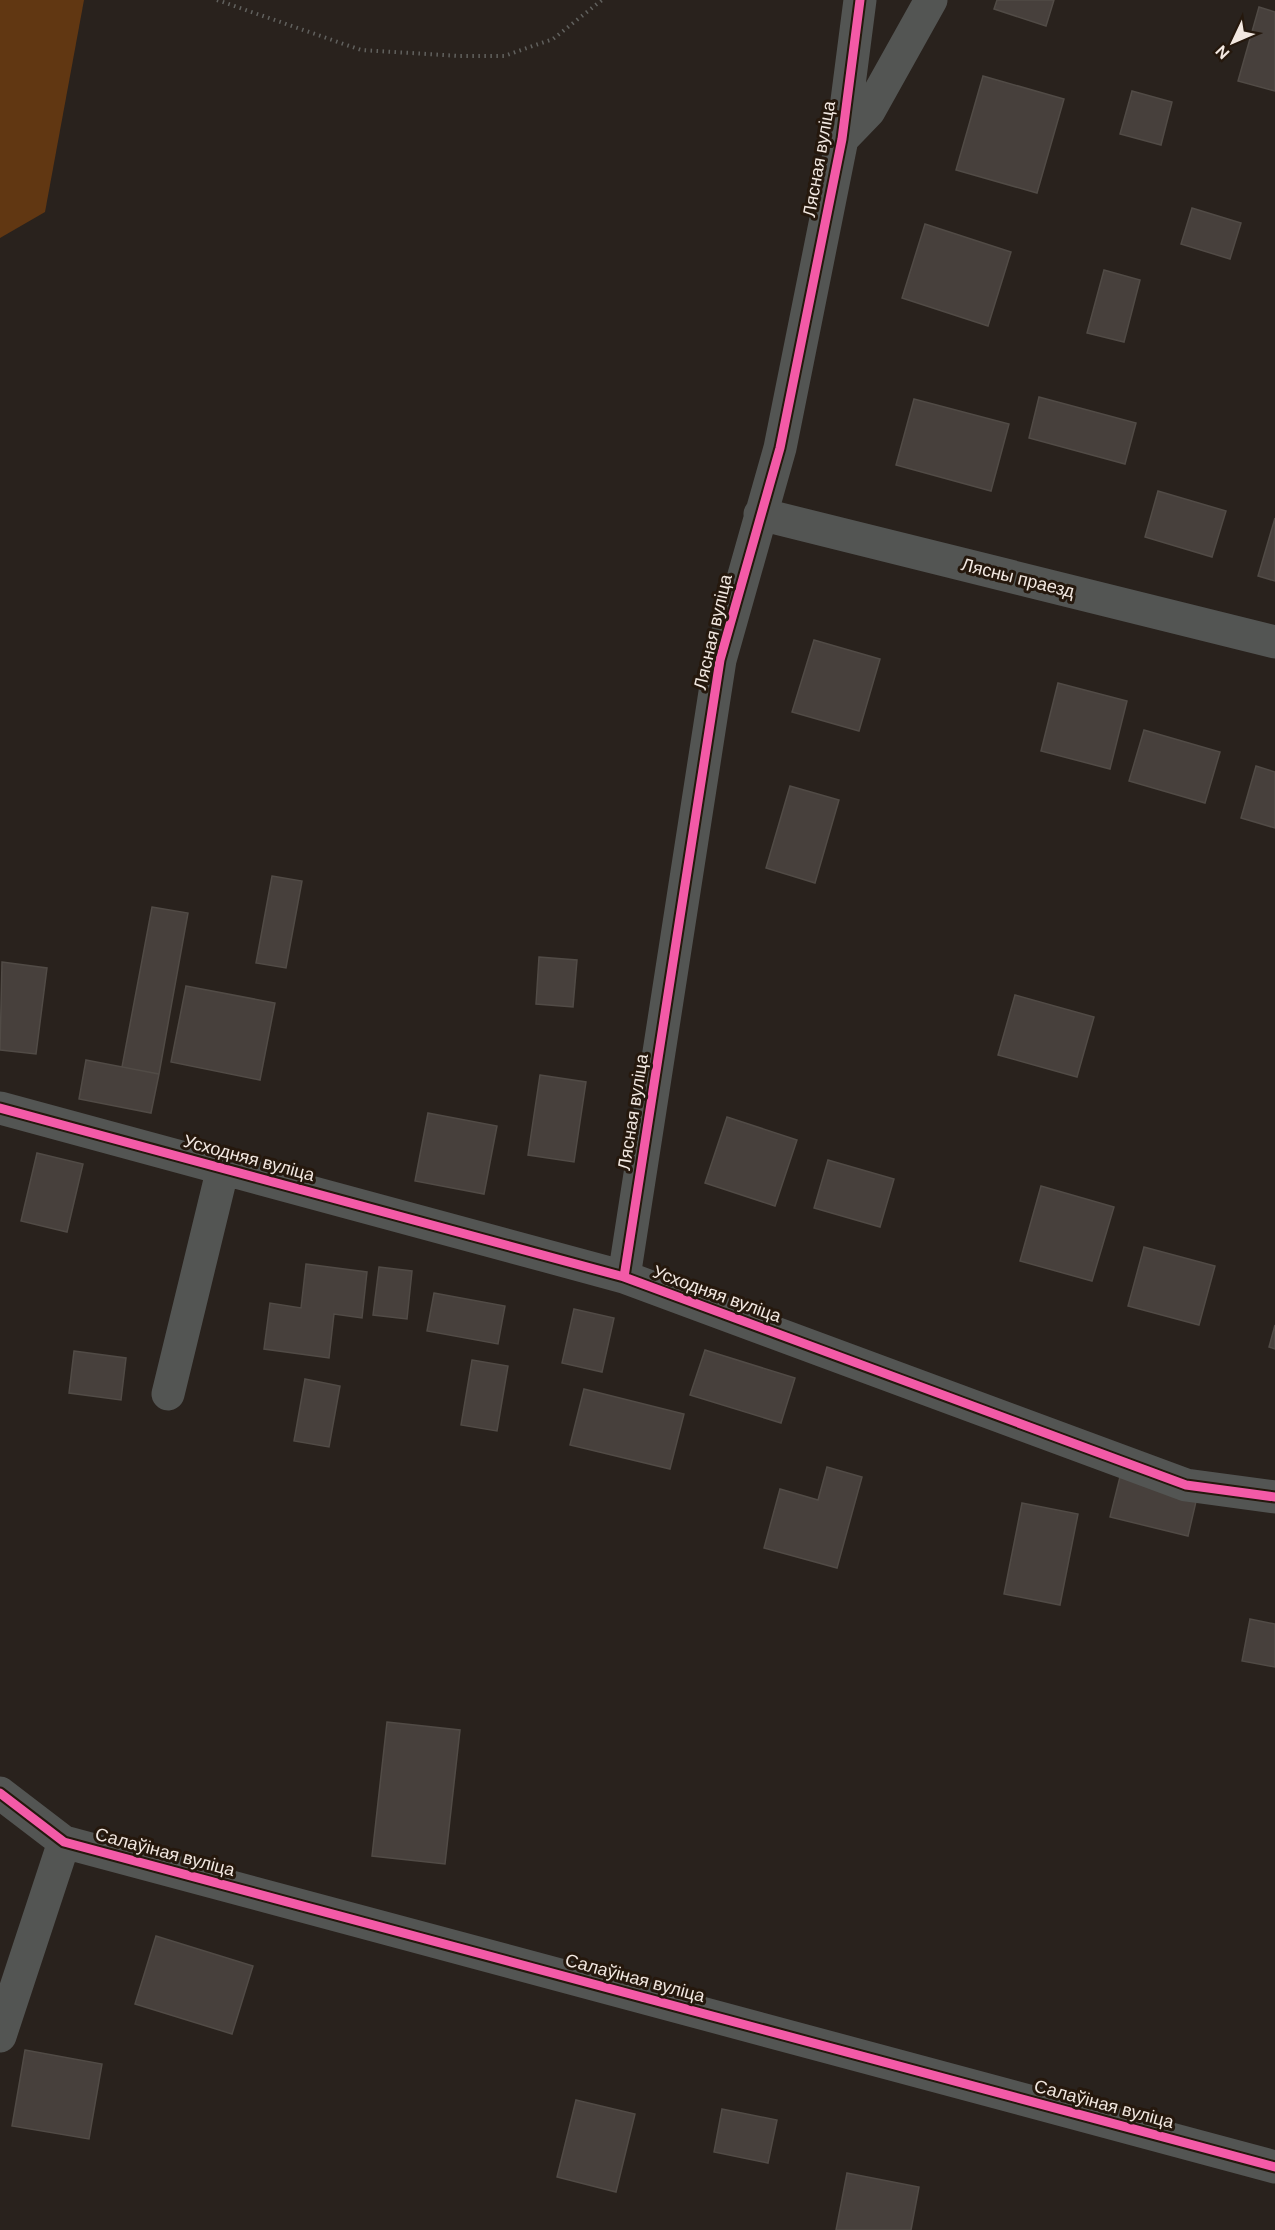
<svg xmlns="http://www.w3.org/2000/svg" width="1275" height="2230" viewBox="0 0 1275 2230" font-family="'DM Sans',sans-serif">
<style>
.green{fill:#613712}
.building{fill:#47403c;stroke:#514b46;stroke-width:1.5}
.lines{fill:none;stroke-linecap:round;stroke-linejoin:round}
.path{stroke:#61615e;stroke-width:4;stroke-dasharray:1.5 4.5;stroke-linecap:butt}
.minor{stroke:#535553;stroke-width:33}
.cycleway-casing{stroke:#25180d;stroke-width:13}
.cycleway{stroke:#f35aa7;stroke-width:9}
.labels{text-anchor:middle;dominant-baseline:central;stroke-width:6;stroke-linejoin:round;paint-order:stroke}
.street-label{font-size:18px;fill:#f2e8e1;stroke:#25180d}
</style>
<rect width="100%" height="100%" fill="#29221d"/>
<path class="green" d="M 0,0 L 84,0 L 45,212 L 0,238 Z"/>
<path class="building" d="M 997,0 L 1054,0 L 1046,26 L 994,9 Z
M 1259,7 L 1275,12 L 1275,91 L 1238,81 Z
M 983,76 L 1064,99 L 1037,193 L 956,170 Z
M 1132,91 L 1172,102 L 1161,145 L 1120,134 Z
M 1192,208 L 1241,223 L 1230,259 L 1181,244 Z
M 925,224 L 1011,252 L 988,326 L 902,298 Z
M 1104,270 L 1140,280 L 1124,342 L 1087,333 Z
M 1039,397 L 1136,423 L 1125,464 L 1029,438 Z
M 914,399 L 1009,424 L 991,491 L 896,465 Z
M 1158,491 L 1226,511 L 1212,557 L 1145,537 Z
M 1275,518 L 1275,581 L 1258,576 Z
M 814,640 L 880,659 L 859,731 L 792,712 Z
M 1058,683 L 1127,701 L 1110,769 L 1041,751 Z
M 1144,730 L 1220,752 L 1205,803 L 1129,781 Z
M 1256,766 L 1275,772 L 1275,828 L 1241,818 Z
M 790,786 L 839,800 L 815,883 L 766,868 Z
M 272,876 L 302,881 L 286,968 L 256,963 Z
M 152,907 L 188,913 L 159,1074 L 122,1067 Z
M 539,957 L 577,960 L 573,1007 L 536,1004 Z
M 2,962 L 47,968 L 36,1054 L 0,1050 Z
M 186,986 L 275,1003 L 260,1080 L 171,1062 Z
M 1015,995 L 1094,1017 L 1077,1077 L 998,1055 Z
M 86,1060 L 159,1074 L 151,1113 L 79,1099 Z
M 540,1075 L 586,1082 L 574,1162 L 528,1155 Z
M 428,1113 L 497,1126 L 484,1194 L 415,1181 Z
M 727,1117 L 797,1140 L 775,1206 L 705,1183 Z
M 37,1153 L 83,1164 L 67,1232 L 21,1221 Z
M 828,1160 L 894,1179 L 880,1227 L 814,1208 Z
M 1041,1186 L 1114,1207 L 1092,1281 L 1020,1261 Z
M 1144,1247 L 1215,1266 L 1199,1325 L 1128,1306 Z
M 306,1264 L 367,1272 L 362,1318 L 334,1314 L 329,1358 L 264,1349 L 270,1303 L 301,1308 Z
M 379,1267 L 412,1271 L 407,1319 L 373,1315 Z
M 434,1293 L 505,1306 L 498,1344 L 427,1331 Z
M 574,1309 L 614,1318 L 602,1372 L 562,1363 Z
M 1275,1325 L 1275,1349 L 1269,1347 Z
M 705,1350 L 795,1378 L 781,1423 L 690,1395 Z
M 74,1351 L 126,1358 L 121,1400 L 69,1393 Z
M 472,1360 L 508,1366 L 497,1431 L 461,1425 Z
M 305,1379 L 340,1386 L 329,1447 L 294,1441 Z
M 584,1389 L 684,1414 L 670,1469 L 570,1445 Z
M 827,1467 L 862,1477 L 837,1568 L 764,1548 L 780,1489 L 818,1500 Z
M 1121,1473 L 1198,1493 L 1188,1536 L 1110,1517 Z
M 1022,1503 L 1078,1514 L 1060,1605 L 1004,1594 Z
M 1250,1619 L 1275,1624 L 1275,1667 L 1242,1661 Z
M 387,1722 L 460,1730 L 445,1864 L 372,1856 Z
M 156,1936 L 253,1966 L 232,2034 L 135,2004 Z
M 25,2050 L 102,2064 L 89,2139 L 12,2126 Z
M 576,2100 L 635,2114 L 616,2192 L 557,2177 Z
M 722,2109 L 777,2120 L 768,2163 L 714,2152 Z
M 847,2173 L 919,2187 L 911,2230 L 836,2230 Z"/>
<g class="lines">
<path class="path" d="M 217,0 L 361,50 L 460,56 L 504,56 L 553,39 L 602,0"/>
<path class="minor" d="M 842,139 L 869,111 L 931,0
M 760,514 L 1275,642
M 0,1108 L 624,1277 L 1186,1485 L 1275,1497
M 624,1277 L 720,660 L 780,448 L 842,139 L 860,0
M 168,1394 L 223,1168
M 0,1793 L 64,1842 L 1275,2167
M 0,2036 L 64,1842"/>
<defs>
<path id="cycleway" d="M 0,1108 L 624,1277 L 1186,1485 L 1275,1497
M 624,1277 L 720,660 L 780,448 L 842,139 L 860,0
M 0,1793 L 64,1842 L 1275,2167"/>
</defs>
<use href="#cycleway" class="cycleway-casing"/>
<use href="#cycleway" class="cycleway"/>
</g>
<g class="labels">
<g class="street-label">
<text transform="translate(819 159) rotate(-80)">Лясная вуліца</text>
<text transform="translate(1018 578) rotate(14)">Лясны праезд</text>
<text transform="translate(713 632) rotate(-77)">Лясная вуліца</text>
<text transform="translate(633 1112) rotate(-81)">Лясная вуліца</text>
<text transform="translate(249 1158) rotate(15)">Усходняя вуліца</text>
<text transform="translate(717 1294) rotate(20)">Усходняя вуліца</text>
<text transform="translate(165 1852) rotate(15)">Салаўіная вуліца</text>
<text transform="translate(635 1978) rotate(15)">Салаўіная вуліца</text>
<text transform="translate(1104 2104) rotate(15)">Салаўіная вуліца</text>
</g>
</g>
<g transform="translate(1233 42) rotate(226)" stroke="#25180d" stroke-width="4.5" paint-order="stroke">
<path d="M0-4.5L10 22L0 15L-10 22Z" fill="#f2e8e1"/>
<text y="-9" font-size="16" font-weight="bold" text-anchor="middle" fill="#f2e8e1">N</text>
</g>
</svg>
